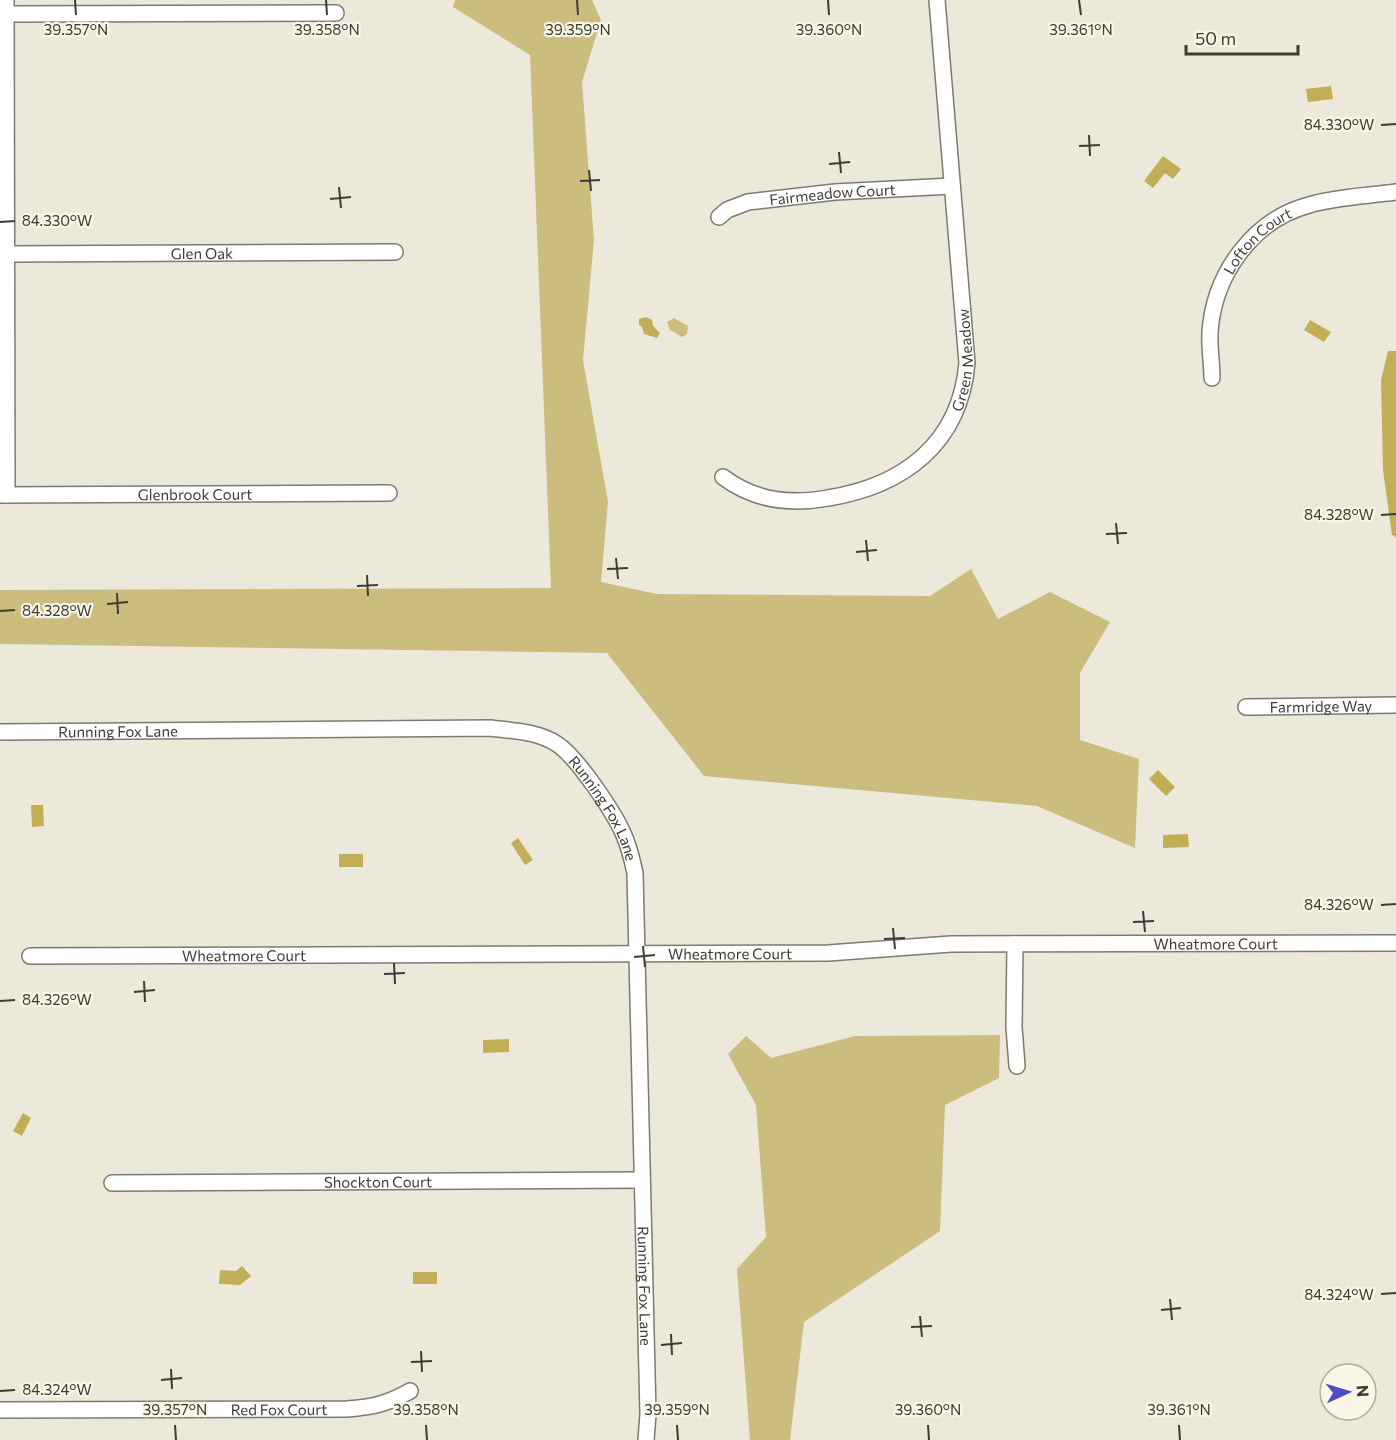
<svg xmlns="http://www.w3.org/2000/svg" width="1396" height="1440" viewBox="0 0 1396 1440" font-family="Commissioner,sans-serif">
<style>
.green{fill:#cabd7e}
.water{fill:#c1af58}
.lines{fill:none;stroke-linecap:round;stroke-linejoin:round}
.minor-casing{stroke:#7d7b6e;stroke-width:18}
.minor{stroke:#fff;stroke-width:15}
.ticks{fill:none;stroke:#3c3b35;stroke-width:2}
.labels{text-anchor:middle;dominant-baseline:central;stroke-width:4.5;stroke-linejoin:round;paint-order:stroke}
.street-label{font-size:15px;fill:#3c3b35;stroke:#f9f6e7}
.ticks-label{font-size:15px;text-anchor:middle;fill:#3c3b35;stroke:#f9f6e7;stroke-width:4.5;stroke-linejoin:round;paint-order:stroke}
</style>
<rect width="100%" height="100%" fill="#ece9da"/>
<path class="green" d="M 455,0 L 592,0 L 601,20 L 582,82 L 594,240 L 583,360 L 608,502 L 601,582 L 657,594 L 930,596 L 971,569 L 998,619 L 1050,592 L 1110,622 L 1080,673 L 1080,740 L 1139,759 L 1135,848 L 1037,806 L 704,776 L 607,653 L 0,644 L 0,590 L 551,588 L 530,55 L 453,7 Z
M 674,318 L 688,326 L 687,334 L 682,337 L 670,330 L 667,322 Z
M 1000,1035 L 999,1078 L 945,1105 L 940,1231 L 804,1322 L 790,1440 L 750,1440 L 737,1269 L 766,1237 L 756,1105 L 728,1054 L 746,1036 L 771,1058 L 855,1036 Z"/>
<path class="water" d="M 1331,86 L 1333,99 L 1308,102 L 1306,89 Z
M 1163,156 L 1181,169 L 1173,179 L 1165,173 L 1153,188 L 1144,181 Z
M 646,317 L 652,320 L 653,326 L 660,333 L 657,338 L 644,334 L 642,327 L 639,325 L 639,319 Z
M 1310,320 L 1331,332 L 1324,342 L 1304,330 Z
M 1388,351 L 1396,351 L 1396,537 L 1392,535 L 1383,470 L 1381,380 Z
M 1158,770 L 1175,787 L 1166,796 L 1149,779 Z
M 31,805 L 43,805 L 44,826 L 32,827 Z
M 1188,834 L 1189,847 L 1163,848 L 1163,835 Z
M 518,838 L 533,860 L 525,865 L 511,843 Z
M 339,854 L 363,854 L 363,867 L 339,867 Z
M 509,1039 L 509,1052 L 483,1053 L 483,1040 Z
M 23,1113 L 31,1118 L 22,1136 L 13,1131 Z
M 242,1266 L 251,1276 L 240,1285 L 219,1284 L 220,1270 L 236,1271 Z
M 413,1272 L 437,1272 L 437,1284 L 413,1284 Z"/>
<g class="lines">
<defs>
<g id="minor">
<path d="M 6,0 L 7,495"/>
<path d="M 6,14 L 336,13"/>
<path id="s1" d="M 719,217 L 727,210 L 748,202 L 835,192 L 952,186"/>
<path id="s2" d="M 7,254 L 395,252"/>
<path id="s3" d="M 1212,378 C 1212,363 1209,347 1210,332 C 1214,274 1253,220 1309,205 C 1337,197 1367,196 1396,192"/>
<path id="s4" d="M 723,477 C 755,501 790,505 828,498 C 903,486 960,444 967,363 L 937,0"/>
<path id="s5" d="M 0,495 L 389,493"/>
<path id="s6" d="M 1246,707 L 1396,705"/>
<path id="s7" d="M 0,732 L 490,728 C 513,731 537,731 557,744 C 577,757 613,811 623,833 C 629,846 632,859 635,873 L 648,1414 L 646,1440"/>
<path d="M 1015,944 L 1014,1027 L 1017,1066"/>
<path id="s8" d="M 30,956 L 828,953 L 951,944 L 1396,943"/>
<path id="s9" d="M 112,1183 L 642,1180"/>
<path id="s10" d="M 0,1410 L 347,1409 C 373,1407 387,1404 410,1391"/>
</g>
</defs>
<use href="#minor" class="minor-casing"/>
<use href="#minor" class="minor"/>
</g>
<path class="ticks" d="M 75,0 L 76,15M 326,0 L 327,15M 577,0 L 578,15M 828,0 L 829,15M 1079,0 L 1081,15M 1381,125 L 1396,124M 1089,135 L 1090,156M 1079,146 L 1100,145M 839,152 L 841,173M 829,164 L 850,162M 589,170 L 591,191M 580,181 L 600,180M 339,187 L 341,208M 330,199 L 351,197M 0,222 L 15,221M 1381,515 L 1396,514M 1116,523 L 1118,544M 1106,534 L 1127,533M 866,540 L 868,561M 856,552 L 877,550M 616,558 L 618,579M 607,569 L 628,568M 367,575 L 368,596M 357,586 L 378,585M 117,593 L 118,614M 107,604 L 128,602M 0,611 L 15,610M 1381,905 L 1396,904M 1143,911 L 1145,932M 1133,922 L 1154,921M 893,928 L 895,949M 884,939 L 905,938M 643,946 L 645,967M 634,957 L 655,955M 394,963 L 395,984M 384,974 L 405,973M 144,981 L 145,1002M 134,992 L 155,990M 0,1001 L 15,1000M 1381,1294 L 1396,1293M 1170,1299 L 1172,1320M 1161,1310 L 1181,1308M 920,1316 L 922,1337M 911,1327 L 932,1326M 671,1334 L 672,1355M 661,1345 L 682,1343M 421,1351 L 422,1372M 411,1362 L 432,1361M 171,1369 L 172,1389M 161,1380 L 182,1378M 0,1391 L 15,1390M 175,1425 L 176,1440M 426,1425 L 427,1440M 677,1425 L 678,1440M 928,1425 L 929,1440M 1179,1425 L 1180,1440"/>
<g class="labels">
<g class="street-label">
<text stroke="none"><textPath href="#s1" startOffset="118">Fairmeadow Court</textPath></text>
<text stroke="none"><textPath href="#s3" startOffset="153">Lofton Court</textPath></text>
<text stroke="none"><textPath href="#s2" startOffset="195">Glen Oak</textPath></text>
<text stroke="none"><textPath href="#s4" startOffset="324">Green Meadow</textPath></text>
<text stroke="none"><textPath href="#s5" startOffset="195">Glenbrook Court</textPath></text>
<text stroke="none"><textPath href="#s6" startOffset="75">Farmridge Way</textPath></text>
<text stroke="none"><textPath href="#s7" startOffset="118">Running Fox Lane</textPath></text>
<text stroke="none"><textPath href="#s7" startOffset="640">Running Fox Lane</textPath></text>
<text stroke="none"><textPath href="#s8" startOffset="1186">Wheatmore Court</textPath></text>
<text stroke="none"><textPath href="#s8" startOffset="700">Wheatmore Court</textPath></text>
<text stroke="none"><textPath href="#s8" startOffset="214">Wheatmore Court</textPath></text>
<text stroke="none"><textPath href="#s9" startOffset="266">Shockton Court</textPath></text>
<text stroke="none"><textPath href="#s7" startOffset="1126">Running Fox Lane</textPath></text>
<text stroke="none"><textPath href="#s10" startOffset="279">Red Fox Court</textPath></text>
</g>
</g>
<g class="ticks-label">
<text x="76" y="35">39.357°N</text>
<text x="327" y="35">39.358°N</text>
<text x="578" y="35">39.359°N</text>
<text x="829" y="35">39.360°N</text>
<text x="1081" y="35">39.361°N</text>
<text x="1339" y="130">84.330°W</text>
<text x="57" y="226">84.330°W</text>
<text x="1339" y="520">84.328°W</text>
<text x="57" y="616">84.328°W</text>
<text x="1339" y="910">84.326°W</text>
<text x="57" y="1005">84.326°W</text>
<text x="1339" y="1300">84.324°W</text>
<text x="57" y="1395">84.324°W</text>
<text x="175" y="1415">39.357°N</text>
<text x="426" y="1415">39.358°N</text>
<text x="677" y="1415">39.359°N</text>
<text x="928" y="1415">39.360°N</text>
<text x="1179" y="1415">39.361°N</text>
</g>
<g transform="translate(1348 1392) rotate(86)"><circle r="28" fill="#f9f6e7" stroke="#adaba0" stroke-width="1.5"/>
<path d="M0-4.5L10 22L0 15L-10 22Z" fill="#4e4dc4"/>
<text y="-9" font-size="16" font-weight="bold" text-anchor="middle" fill="#3c3b35">N</text>
</g>
<path d="M1186 45v9h112v-9" fill="none" stroke="#3c3b35" stroke-width="3"/>
<text x="1195" y="45" font-size="18" fill="#3c3b35" stroke="#f9f6e7" stroke-width="4.5" paint-order="stroke">50 m</text>
</svg>
